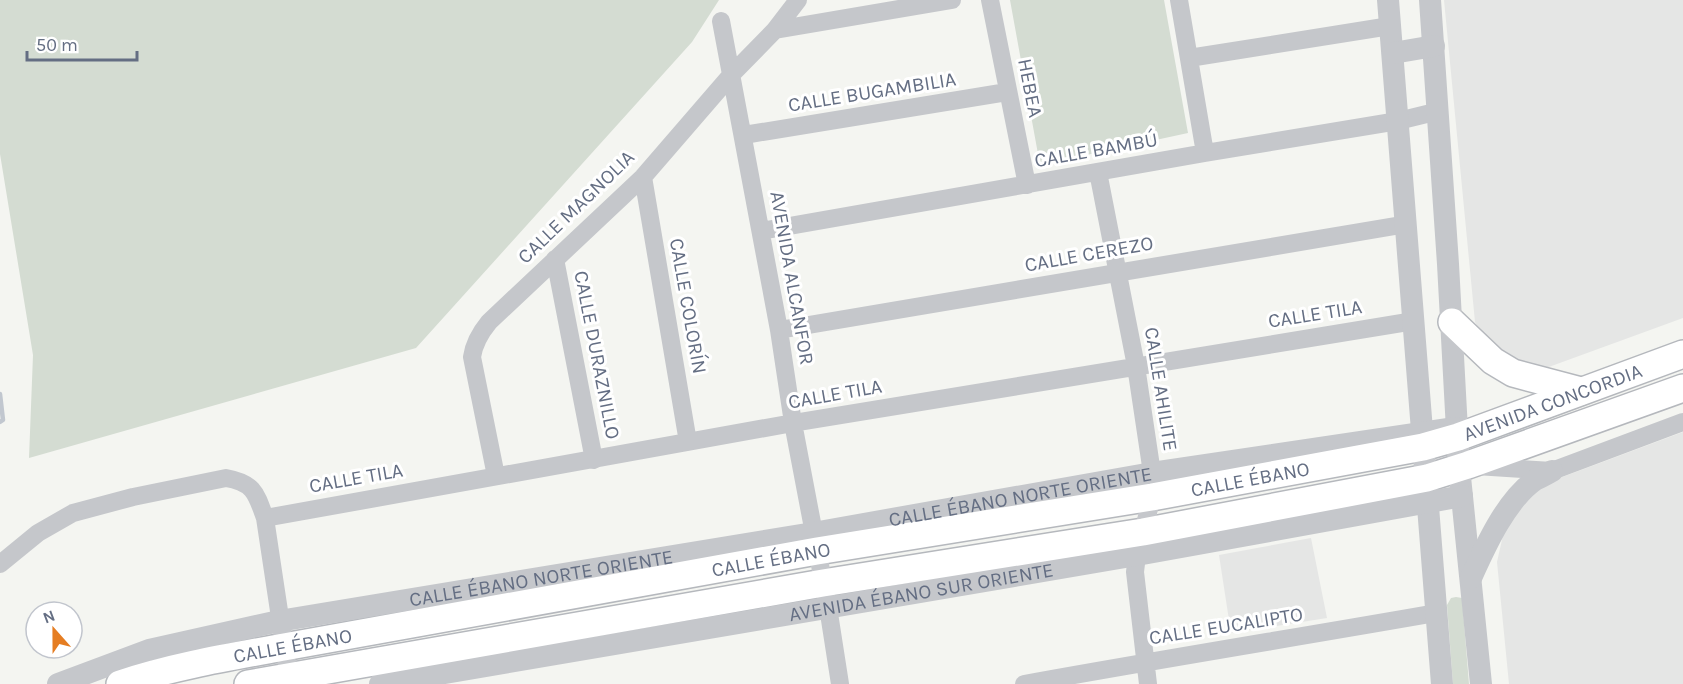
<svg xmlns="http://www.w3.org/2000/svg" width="1683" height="684" viewBox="0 0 1683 684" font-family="Karla,sans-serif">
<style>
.built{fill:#e5e6e5}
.green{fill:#d4dcd2}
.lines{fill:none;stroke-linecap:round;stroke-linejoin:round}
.stream{stroke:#c1c7cf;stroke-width:4.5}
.primary-casing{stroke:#b5b8bd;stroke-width:30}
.minor{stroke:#c5c7cb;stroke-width:18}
.tertiary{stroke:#c5c7cb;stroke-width:22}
.primary{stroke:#fff;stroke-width:27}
.labels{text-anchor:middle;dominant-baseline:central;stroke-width:6;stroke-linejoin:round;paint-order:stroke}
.street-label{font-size:20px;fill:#646e83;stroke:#fff}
</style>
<rect width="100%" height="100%" fill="#f4f5f1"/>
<path class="built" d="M 1444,0 L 1683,0 L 1683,318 L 1546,368 L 1523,367 L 1487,343 L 1475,322 Z
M 1683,432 L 1683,684 L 1509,684 L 1497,562 L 1506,522 L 1526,497 L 1549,482 Z
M 1311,538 L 1327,618 L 1231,633 L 1219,555 Z"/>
<path class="green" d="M 0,0 L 719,0 L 692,42 L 416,348 L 29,458 L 33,355 L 0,154 Z
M 1010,0 L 1164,0 L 1188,133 L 1040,165 Z
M 1456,597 L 1462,598 L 1469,684 L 1453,684 L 1447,605 L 1451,598 Z"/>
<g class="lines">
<path class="stream" d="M 0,394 L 3,420 L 0,422"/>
<defs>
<g id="primary">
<path d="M 1452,322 L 1493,361 L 1513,373 L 1581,391"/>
<path id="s3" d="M 120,684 C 174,666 229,657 284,647 L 817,551 L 1152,497 L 1423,447 L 1458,437 L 1683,354"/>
<path d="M 248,684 L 823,583 L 1143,532 L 1427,478 L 1468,465 L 1683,388"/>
</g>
</defs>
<use href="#primary" class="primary-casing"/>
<path class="minor" d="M 990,0 L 1027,185
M 1179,0 L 1205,153
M 721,21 L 779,330 L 793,423 L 828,607 L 840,684
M 775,30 L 952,0
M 1189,58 L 1390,26
M 744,135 L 1007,92
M 1098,172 L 1136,366 L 1152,473 L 1152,497 L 1137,555 L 1135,572 L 1148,684
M 643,177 L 688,442
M 761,231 L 1205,153 L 1398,121 L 1439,111
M 555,259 L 594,460
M 779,330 L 1407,224
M 1476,466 L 1552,471 L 1683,422
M 496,476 L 472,357 C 474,343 480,333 489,322 L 643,177 L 732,74 L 775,30 L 798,0
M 265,518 L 793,423 L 1414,321
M 0,564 L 38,533 L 73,513 L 133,497 L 226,478 C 254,483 256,493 265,518 L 290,684
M 1024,684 C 1161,659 1299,637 1436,613"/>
<g class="tertiary">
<path d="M 1388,0 C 1406,228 1424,456 1442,684"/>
<path d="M 1430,0 L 1448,264 L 1459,467 L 1481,684"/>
<path d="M 1393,53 L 1434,46"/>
<path d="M 1471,578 C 1485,547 1506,500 1535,480 C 1541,477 1547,474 1552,471"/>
<path id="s1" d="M 58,684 L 149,650 L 279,621 L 813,533 L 1152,473 L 1455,428"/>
<path id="s2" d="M 380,684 L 1137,555 L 1462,496"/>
</g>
<use href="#primary" class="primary"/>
</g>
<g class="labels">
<g class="street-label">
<text transform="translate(1030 88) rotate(79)">HEBEA</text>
<text transform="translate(872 92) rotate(-9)">CALLE BUGAMBILIA</text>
<text transform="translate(1096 150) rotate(-10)">CALLE BAMBÚ</text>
<text transform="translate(576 207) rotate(-44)">CALLE MAGNOLIA</text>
<text transform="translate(1089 254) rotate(-10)">CALLE CEREZO</text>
<text transform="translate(792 278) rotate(80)">AVENIDA ALCANFOR</text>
<text transform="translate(688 306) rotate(80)">CALLE COLORÍN</text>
<text transform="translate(1315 314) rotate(-9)">CALLE TILA</text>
<text transform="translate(597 355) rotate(79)">CALLE DURAZNILLO</text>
<text transform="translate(1161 389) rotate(81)">CALLE AHILITE</text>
<text transform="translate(835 394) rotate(-10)">CALLE TILA</text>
<text stroke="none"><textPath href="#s3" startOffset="1462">AVENIDA CONCORDIA</textPath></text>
<text transform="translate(356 478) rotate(-10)">CALLE TILA</text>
<text stroke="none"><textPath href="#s3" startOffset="1149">CALLE ÉBANO</textPath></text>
<text stroke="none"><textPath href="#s1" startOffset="982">CALLE ÉBANO NORTE ORIENTE</textPath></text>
<text stroke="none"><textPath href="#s3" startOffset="663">CALLE ÉBANO</textPath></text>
<text stroke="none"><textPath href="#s1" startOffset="496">CALLE ÉBANO NORTE ORIENTE</textPath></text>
<text stroke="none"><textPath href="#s2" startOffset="549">AVENIDA ÉBANO SUR ORIENTE</textPath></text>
<text transform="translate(1226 626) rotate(-9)">CALLE EUCALIPTO</text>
<text stroke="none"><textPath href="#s3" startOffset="177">CALLE ÉBANO</textPath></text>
</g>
</g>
<g transform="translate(54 630) rotate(339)"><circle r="28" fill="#ffffff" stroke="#c1c5cd" stroke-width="1.5"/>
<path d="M0-4.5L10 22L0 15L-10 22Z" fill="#e57d22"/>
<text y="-9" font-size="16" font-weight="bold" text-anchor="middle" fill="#646e83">N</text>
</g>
<path d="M27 51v9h110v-9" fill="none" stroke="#646e83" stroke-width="3"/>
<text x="36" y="51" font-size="18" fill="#646e83" stroke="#ffffff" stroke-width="4.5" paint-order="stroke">50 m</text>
</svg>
